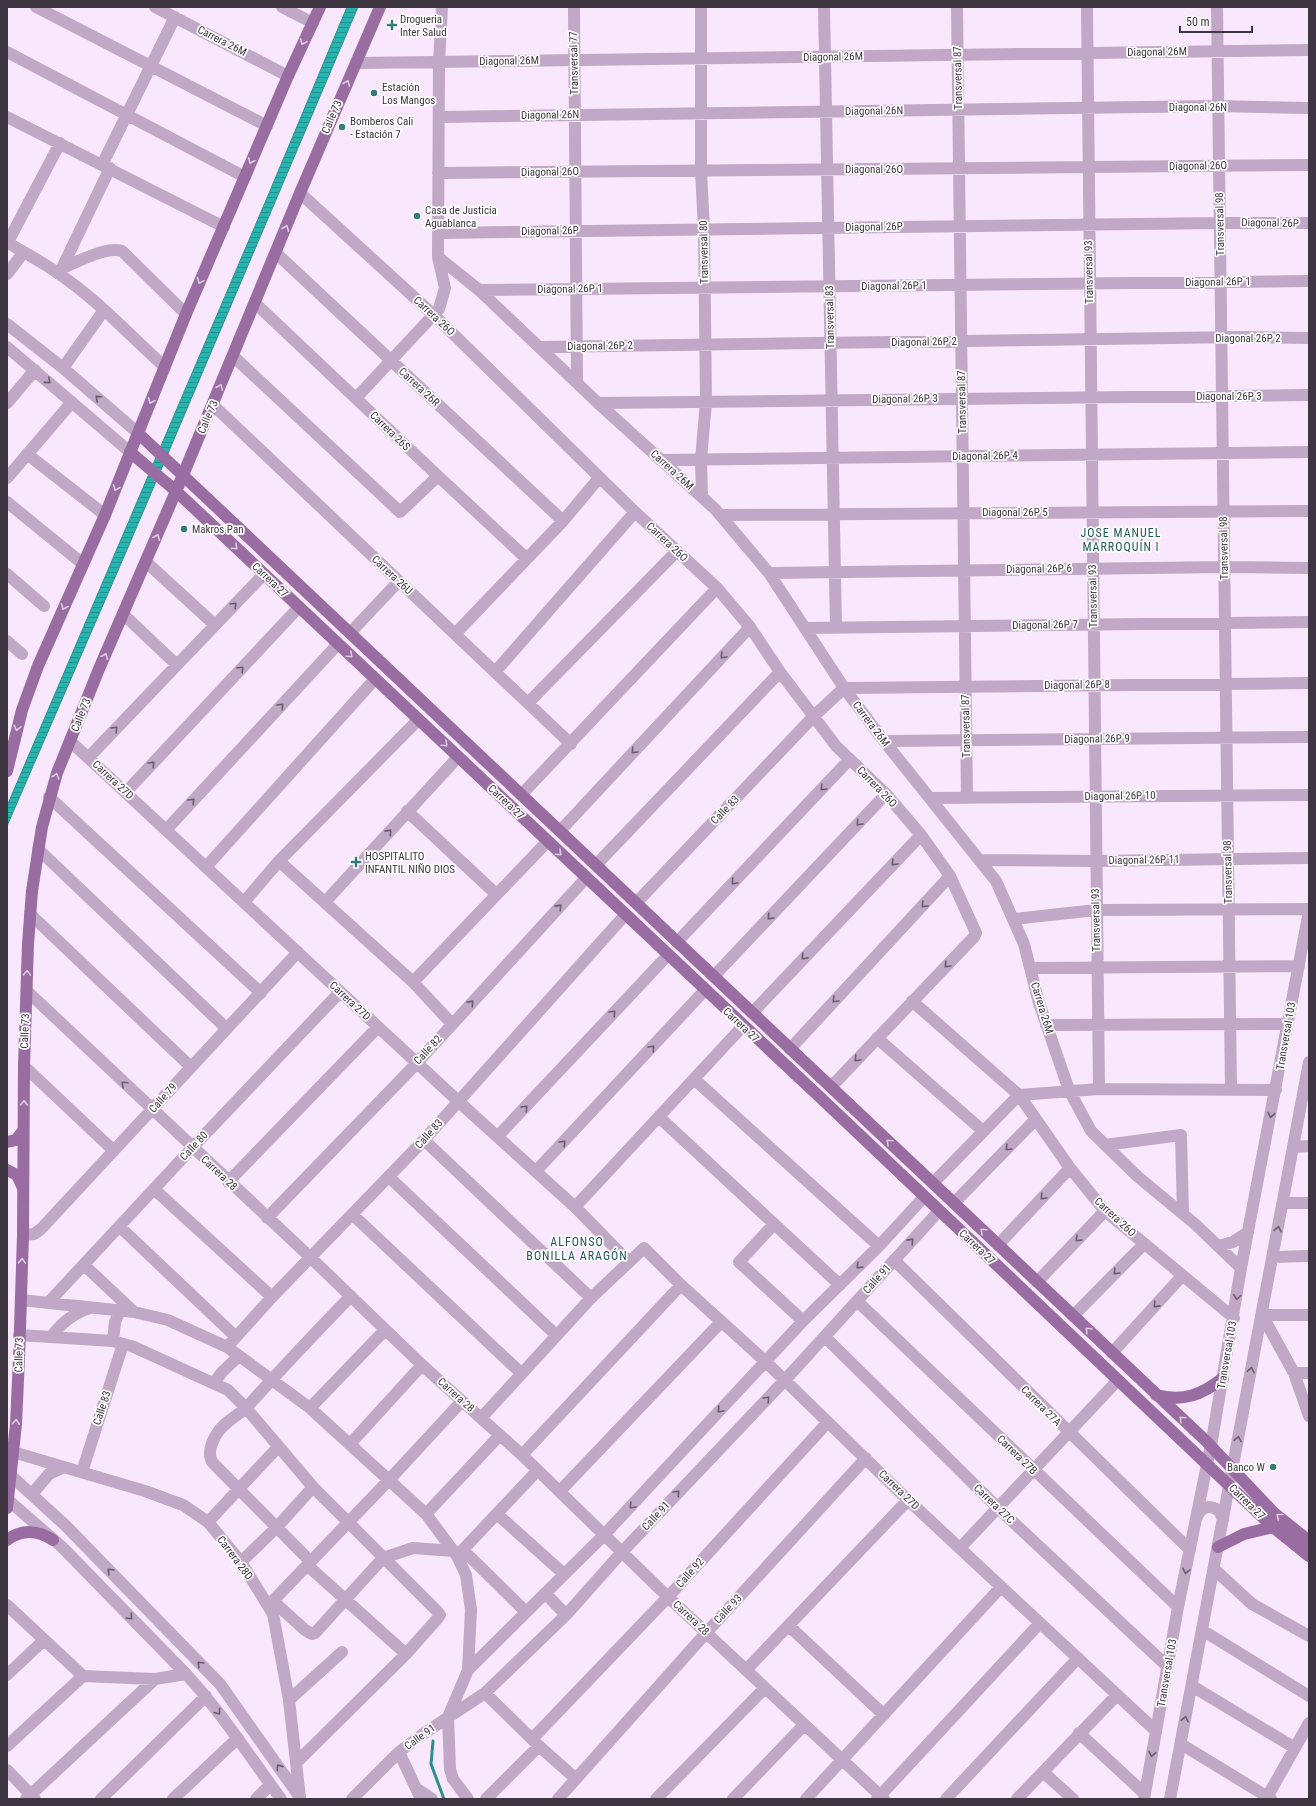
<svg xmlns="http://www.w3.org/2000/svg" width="1316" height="1806" viewBox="0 0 1316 1806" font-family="'Roboto Condensed',sans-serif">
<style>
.water{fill:url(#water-rules);stroke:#2e8e8d}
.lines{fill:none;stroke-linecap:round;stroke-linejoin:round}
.stream{stroke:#2e8e8d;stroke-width:3}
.minor{stroke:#c1a8c6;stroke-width:12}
.major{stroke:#996ca2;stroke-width:12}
.oneway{stroke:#dbccde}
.oneway2{stroke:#6b5d6e}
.poi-dot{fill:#347c79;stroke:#fff;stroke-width:1.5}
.labels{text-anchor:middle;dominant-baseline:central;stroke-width:3.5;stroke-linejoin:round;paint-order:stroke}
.poi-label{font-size:11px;fill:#3d353f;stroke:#fff;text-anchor:start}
.street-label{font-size:11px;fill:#3d353f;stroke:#fff}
.neighbourhood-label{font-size:12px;letter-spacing:1px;fill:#1d5855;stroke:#fff}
</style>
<defs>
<pattern id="water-rules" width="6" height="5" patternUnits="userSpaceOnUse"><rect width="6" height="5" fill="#28b4ae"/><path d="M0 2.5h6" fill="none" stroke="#24938f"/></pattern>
</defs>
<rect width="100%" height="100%" fill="#f9e8fd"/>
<path class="water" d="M 347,7 L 358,7 L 126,552 L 7,826 L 7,806 L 267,198 Z"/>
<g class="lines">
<path class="stream" d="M 433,1741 L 431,1764 L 444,1799"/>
<path class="minor" d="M 36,7 L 267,126
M 155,7 L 288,76
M 282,7 L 313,23
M 574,7 L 577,382
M 701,7 L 701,171 L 704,229 L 706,402 L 701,459 L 702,497
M 824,7 L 836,628
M 957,7 L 967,798
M 1087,7 L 1099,1089
M 1217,7 L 1231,1089
M 7,52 L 245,177
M 356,63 L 1309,50
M 7,117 L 224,227
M 439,117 L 1218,106 L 1309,108
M 102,165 L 175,17
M 438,173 L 1309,165
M 300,193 L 438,319 L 635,512 L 717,588 L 750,627 L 780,672 L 836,746 L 886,794 L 921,835 L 950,876 L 976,933 L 974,937 L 831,1087
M 438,233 L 1220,223 L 1309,223
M 7,242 C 24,253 43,262 59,274 C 98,300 130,336 165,367
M 8,242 L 60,143
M 276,253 L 563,521
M 438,257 L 479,290 L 598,403 L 715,509 L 769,573 L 844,688 L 884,741 L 996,881 L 1024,944 L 1039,1003 L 1069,1090 L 1091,1131 L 1137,1176 L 1195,1224 L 1241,1268
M 62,268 C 78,262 106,246 122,251 L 186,314
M 61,270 L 110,168
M 7,274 L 23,253
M 479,290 L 1309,281
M 255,303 L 438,476 L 526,558
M 7,324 L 63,368 L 138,433
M 7,347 L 130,452
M 539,347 L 1240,337 L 1309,338
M 233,356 L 400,512 L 438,476
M 63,368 L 104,310
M 356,398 L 439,309 L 445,288 L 438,257 L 439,62 L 442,7
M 7,403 L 35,370
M 598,403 L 1309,395
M 213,405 L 571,744
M 27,454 L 105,515
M 660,460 L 1309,452
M 7,478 L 72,402
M 7,502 L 83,564
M 721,515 L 1309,511
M 146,562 L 215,625
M 769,573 L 1224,567 L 1309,568
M 7,574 L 44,606
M 123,614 L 177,665
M 805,628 L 1309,622
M 350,633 L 399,581
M 455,634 L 563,521 L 599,478
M 7,641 L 22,654
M 495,672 L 635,512
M 528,703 L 677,551
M 70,741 L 458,1101 L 575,1207 L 629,1262
M 884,741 L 1309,737
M 88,758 L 264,574
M 126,792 L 299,607
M 522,794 L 717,588
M 49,797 L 261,993
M 930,798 L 1309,795
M 407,811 L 496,894
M 166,830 L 338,644
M 560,831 L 750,627
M 38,849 L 226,1028
M 979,860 L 1095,861 L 1309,858
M 279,861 L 413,982 L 452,1024
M 596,865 L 780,672
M 206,867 L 375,679
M 244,902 L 279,861 L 418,720
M 325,902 L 458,757
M 636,903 L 814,716 L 844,688 L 1309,683
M 30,914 L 191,1067
M 1014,919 L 1096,910 L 1309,909
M 677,942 L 850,759
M 1030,968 L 1299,966
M 714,976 L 886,794
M 413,982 L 547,842
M 27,991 L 310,1257 L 422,1365 L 522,1455 L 668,1597 L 884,1799
M 912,1001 L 1019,1095 L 1070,1168 L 1105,1211 L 1234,1318
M 752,1013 L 921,835
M 1046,1025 L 1288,1024
M 877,1038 L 983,1131
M 790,1049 L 950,876
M 24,1066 L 114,1151
M 694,1079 L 879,1246
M 1019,1095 L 1099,1089 L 1276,1090
M 659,1117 L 840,1285
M 498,1136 L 668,955
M 424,1140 L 591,1298
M 1105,1145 L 1181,1135 L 1183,1214
M 1293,1147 L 1309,1146
M 536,1171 L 705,990
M 389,1177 L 556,1335
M 228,1182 L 378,1027
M 933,1183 L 1019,1095
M 154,1189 L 272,1297
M 954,1203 L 1035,1120
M 1283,1203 L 1309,1203
M 575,1207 L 743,1026
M 353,1215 L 521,1373
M 267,1218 L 417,1063 L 586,878
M 774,1224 L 739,1262 L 803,1321
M 120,1227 L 236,1337
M 23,1235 L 34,1234 L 41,1229 L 298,952
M 998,1245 L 1070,1168
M 1218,1246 L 1233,1242 L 1248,1232
M 1273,1257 L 1309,1256
M 894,1260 L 1190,1550
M 84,1265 L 134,1312
M 1037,1282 L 1105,1211
M 21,1300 L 134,1312 L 168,1320 L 227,1347 L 310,1408 L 426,1514 L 457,1556 L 466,1575 L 471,1610 L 468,1670 L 448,1717 L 450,1769 L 453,1779 L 468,1799
M 857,1301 L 1178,1607
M 48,1303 L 192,1148 L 340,992
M 1309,1315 L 1262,1315 L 1294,1373 L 1309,1416
M 1073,1316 L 1144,1244
M 19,1335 L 113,1341 L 134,1347 L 228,1390 L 246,1408 L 313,1487 L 437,1611 L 440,1615 L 438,1618 L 406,1654 L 297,1762
M 52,1336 C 62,1322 74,1313 90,1308
M 825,1337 L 998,1508 L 1167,1666
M 113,1341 L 115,1322 L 120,1310
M 227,1347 L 272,1297 L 424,1140 L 625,915
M 1112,1353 L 1182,1276
M 1294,1373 L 1309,1373
M 214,1383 L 222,1372 L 239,1356
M 310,1408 L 385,1330
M 481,1418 L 591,1298 L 644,1248 L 681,1285 L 765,1361 L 908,1500 L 1156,1731
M 350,1444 L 422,1365
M 13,1452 L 145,1491 L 183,1505 L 208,1522 L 241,1562 L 273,1614 L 289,1700 L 300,1798
M 522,1455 L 681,1285
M 7,1472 L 66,1526 L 220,1684 L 299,1796
M 82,1472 L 123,1344
M 560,1491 L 721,1322
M 32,1494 L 49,1474 L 64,1467
M 7,1499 L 62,1547 L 186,1674 C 222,1713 250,1757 281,1799
M 426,1514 L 500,1435
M 497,1514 L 564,1574
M 1197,1517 C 1201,1506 1211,1504 1220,1512 L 1223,1520
M 208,1522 L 278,1447
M 960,1548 L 1118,1380
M 463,1550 L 526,1612
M 457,1556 L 537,1471
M 310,1561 L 213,1463 C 207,1455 211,1443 216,1435 C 223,1422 238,1416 248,1406 C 281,1369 316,1332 351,1296
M 241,1562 L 277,1527 L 313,1487
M 307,1565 L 406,1654
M 1214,1569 L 1252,1604 L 1309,1636
M 545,1593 L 566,1615
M 273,1601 L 305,1630 L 312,1634 L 315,1633 L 383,1558 L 413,1548 L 454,1551
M 7,1605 L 83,1676 L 155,1679 L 186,1674
M 268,1606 L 389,1480 L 462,1401
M 789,1626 L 884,1715
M 1202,1630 L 1309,1696
M 468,1670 L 604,1535 L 803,1321 L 879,1246 L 924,1197
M 746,1670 L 908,1500
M 7,1675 L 44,1640
M 1192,1686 L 1295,1748
M 485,1693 L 539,1746 L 576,1779
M 289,1700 L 342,1652
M 1079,1733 L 1145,1794
M 532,1739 L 668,1597 L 828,1422
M 1181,1744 L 1271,1799
M 7,1746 L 83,1676
M 399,1752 L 421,1799
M 7,1770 L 35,1799
M 1043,1772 L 1073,1799
M 417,1789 L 432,1799
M 26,1799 L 155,1679
M 101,1799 L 206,1696
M 173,1799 L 238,1738
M 256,1799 L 270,1785
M 352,1799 L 399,1752 L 423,1734 L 485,1693 L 566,1615 L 622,1552 L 785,1380 L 939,1211
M 486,1799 L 539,1746
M 558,1799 L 706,1633 L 866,1458
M 656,1799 L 765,1688
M 733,1799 L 804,1725
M 806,1799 L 1001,1587
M 877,1799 L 1040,1623
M 946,1799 L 1078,1658
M 1017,1799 L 1117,1695
M 1144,1799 L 1178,1607 L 1212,1440 L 1241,1268 L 1309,911
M 1170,1799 L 1309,1062
M 1266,1799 L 1309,1723"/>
<path class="major" d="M 138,433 L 1206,1441 L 1274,1513 L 1309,1541
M 130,452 L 176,491 L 824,1101 L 1273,1527 L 1309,1556
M 7,771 L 22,710 L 38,666 L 105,515 L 186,314 L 288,76 L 320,7
M 7,1142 L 16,1140 L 23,1131
M 7,1170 L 17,1175 L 23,1188
M 1156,1395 C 1183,1402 1202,1395 1223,1378
M 7,1508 L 16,1424 L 19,1359 L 23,1235 L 24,1066 L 28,944 L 32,891 L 42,827 L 57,773 L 99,669 L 183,475 L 300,193 L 380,7
M 7,1540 C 22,1529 38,1530 53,1540
M 1218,1547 L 1244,1534 L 1273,1527"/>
</g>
<defs><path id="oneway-chevron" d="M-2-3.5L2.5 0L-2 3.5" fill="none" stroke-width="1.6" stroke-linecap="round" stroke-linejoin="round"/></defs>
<g class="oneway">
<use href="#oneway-chevron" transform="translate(303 42) rotate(115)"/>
<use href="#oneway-chevron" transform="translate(347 83) rotate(-67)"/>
<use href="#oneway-chevron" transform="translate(251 161) rotate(113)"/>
<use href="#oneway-chevron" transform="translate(286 228) rotate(-68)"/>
<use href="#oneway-chevron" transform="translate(200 281) rotate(114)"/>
<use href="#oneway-chevron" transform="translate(220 387) rotate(-67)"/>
<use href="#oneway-chevron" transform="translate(151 401) rotate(113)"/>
<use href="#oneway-chevron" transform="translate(116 488) rotate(112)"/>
<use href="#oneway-chevron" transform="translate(157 537) rotate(-67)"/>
<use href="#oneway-chevron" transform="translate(235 547) rotate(43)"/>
<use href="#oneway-chevron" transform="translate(64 607) rotate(113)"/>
<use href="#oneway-chevron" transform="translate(350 655) rotate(43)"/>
<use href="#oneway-chevron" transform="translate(105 656) rotate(-67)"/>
<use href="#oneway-chevron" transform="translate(17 728) rotate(104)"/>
<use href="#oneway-chevron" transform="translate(445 744) rotate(43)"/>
<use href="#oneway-chevron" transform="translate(56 776) rotate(-71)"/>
<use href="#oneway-chevron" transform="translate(559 853) rotate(43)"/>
<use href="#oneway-chevron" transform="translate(27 973) rotate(-88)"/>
<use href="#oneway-chevron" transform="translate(24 1103) rotate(-89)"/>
<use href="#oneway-chevron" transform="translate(889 1142) rotate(-137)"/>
<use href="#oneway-chevron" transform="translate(983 1231) rotate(-137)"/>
<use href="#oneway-chevron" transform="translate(22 1261) rotate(-88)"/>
<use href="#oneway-chevron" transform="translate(1088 1330) rotate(-136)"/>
<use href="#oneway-chevron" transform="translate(1182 1419) rotate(-137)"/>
<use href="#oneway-chevron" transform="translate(16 1422) rotate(-86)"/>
<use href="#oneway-chevron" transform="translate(1279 1516) rotate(-141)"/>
</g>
<g class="oneway2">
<use href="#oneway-chevron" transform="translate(48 381) rotate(41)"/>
<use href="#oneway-chevron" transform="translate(98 398) rotate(-138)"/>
<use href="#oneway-chevron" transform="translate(234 605) rotate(-46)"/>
<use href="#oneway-chevron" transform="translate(723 656) rotate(133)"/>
<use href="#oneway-chevron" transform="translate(241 669) rotate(-47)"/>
<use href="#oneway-chevron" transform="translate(281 706) rotate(-47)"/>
<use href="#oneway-chevron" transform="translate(115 729) rotate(-46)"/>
<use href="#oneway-chevron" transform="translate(634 751) rotate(133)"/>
<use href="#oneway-chevron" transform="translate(152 764) rotate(-47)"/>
<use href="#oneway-chevron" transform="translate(823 788) rotate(133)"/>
<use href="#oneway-chevron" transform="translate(192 801) rotate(-47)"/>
<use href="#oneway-chevron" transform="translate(859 823) rotate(133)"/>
<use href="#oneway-chevron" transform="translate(389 832) rotate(-48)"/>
<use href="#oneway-chevron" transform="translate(894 863) rotate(133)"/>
<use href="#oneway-chevron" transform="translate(734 882) rotate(133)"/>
<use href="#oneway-chevron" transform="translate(924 905) rotate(133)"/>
<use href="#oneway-chevron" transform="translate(559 907) rotate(-48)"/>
<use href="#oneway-chevron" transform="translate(770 917) rotate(133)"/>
<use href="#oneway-chevron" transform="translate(804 957) rotate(133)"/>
<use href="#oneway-chevron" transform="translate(947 965) rotate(134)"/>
<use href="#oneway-chevron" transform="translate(835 1000) rotate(133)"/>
<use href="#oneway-chevron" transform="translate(471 1003) rotate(-48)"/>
<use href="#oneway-chevron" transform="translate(613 1013) rotate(-47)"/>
<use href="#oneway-chevron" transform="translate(652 1048) rotate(-47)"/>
<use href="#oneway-chevron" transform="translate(857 1059) rotate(133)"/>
<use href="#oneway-chevron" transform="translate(124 1084) rotate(-137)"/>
<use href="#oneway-chevron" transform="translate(525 1108) rotate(-47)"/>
<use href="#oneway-chevron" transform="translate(1271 1115) rotate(101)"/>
<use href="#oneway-chevron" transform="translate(563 1143) rotate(-47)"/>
<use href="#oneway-chevron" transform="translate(1008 1148) rotate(134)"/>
<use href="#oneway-chevron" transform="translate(1043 1197) rotate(133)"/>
<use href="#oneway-chevron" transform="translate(1278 1229) rotate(-79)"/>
<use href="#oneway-chevron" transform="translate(1078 1239) rotate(134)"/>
<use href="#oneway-chevron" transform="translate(911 1241) rotate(-48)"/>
<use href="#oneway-chevron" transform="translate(859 1266) rotate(136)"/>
<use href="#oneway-chevron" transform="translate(1116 1272) rotate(134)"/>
<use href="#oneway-chevron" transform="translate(1237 1297) rotate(98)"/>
<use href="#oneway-chevron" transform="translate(1156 1305) rotate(132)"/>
<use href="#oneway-chevron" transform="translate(1251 1370) rotate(-79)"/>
<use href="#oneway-chevron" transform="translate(767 1399) rotate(-47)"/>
<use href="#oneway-chevron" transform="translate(720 1410) rotate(133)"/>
<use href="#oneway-chevron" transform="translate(1238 1439) rotate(-79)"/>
<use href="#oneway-chevron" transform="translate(677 1493) rotate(-47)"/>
<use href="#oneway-chevron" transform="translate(632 1506) rotate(133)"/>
<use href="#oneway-chevron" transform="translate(110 1571) rotate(-134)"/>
<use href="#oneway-chevron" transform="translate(1186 1571) rotate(102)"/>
<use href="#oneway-chevron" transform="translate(130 1617) rotate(46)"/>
<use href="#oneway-chevron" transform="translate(200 1664) rotate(-134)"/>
<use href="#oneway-chevron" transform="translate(218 1712) rotate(53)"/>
<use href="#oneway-chevron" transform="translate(1185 1719) rotate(-79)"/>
<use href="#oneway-chevron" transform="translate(1152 1754) rotate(100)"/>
<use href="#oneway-chevron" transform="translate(279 1767) rotate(-125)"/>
</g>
<g class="poi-dot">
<path d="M390 19h4v4h4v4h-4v4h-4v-4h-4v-4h4z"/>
<circle cx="374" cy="93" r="4"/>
<circle cx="342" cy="127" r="4"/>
<circle cx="417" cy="216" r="4"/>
<circle cx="184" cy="529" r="4"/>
<path d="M354 856h4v4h4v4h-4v4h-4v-4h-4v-4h4z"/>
<circle cx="1273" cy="1467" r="4"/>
</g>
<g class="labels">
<g class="poi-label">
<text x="400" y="19">Drogueria<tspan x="400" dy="13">Inter Salud</tspan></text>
<text x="382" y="87">Estación<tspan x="382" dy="13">Los Mangos</tspan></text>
<text x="350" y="121">Bomberos Cali<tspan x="350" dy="13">- Estación 7</tspan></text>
<text x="425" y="210">Casa de Justicia<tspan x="425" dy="13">Aguablanca</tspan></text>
<text x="192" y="529">Makros Pan</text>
<text x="365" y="856">HOSPITALITO<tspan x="365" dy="13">INFANTIL NIÑO DIOS</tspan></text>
<text x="1265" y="1467" text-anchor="end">Banco W</text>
</g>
<g class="street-label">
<text transform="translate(222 41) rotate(27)">Carrera 26M</text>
<text transform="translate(1157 52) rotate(-1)">Diagonal 26M</text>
<text transform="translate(833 57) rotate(-1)">Diagonal 26M</text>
<text transform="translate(509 61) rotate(-1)">Diagonal 26M</text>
<text transform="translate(574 63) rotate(-91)">Transversal 77</text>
<text transform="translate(958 78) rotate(-91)">Transversal 87</text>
<text x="1198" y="107">Diagonal 26N</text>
<text transform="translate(874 111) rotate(-1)">Diagonal 26N</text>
<text transform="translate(550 115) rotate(-1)">Diagonal 26N</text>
<text transform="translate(332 117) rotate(-67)">Calle 73</text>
<text transform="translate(1198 166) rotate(-1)">Diagonal 26O</text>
<text x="874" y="169">Diagonal 26O</text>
<text transform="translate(550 172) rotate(-1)">Diagonal 26O</text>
<text transform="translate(1270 223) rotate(1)">Diagonal 26P</text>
<text transform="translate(1220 224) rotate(-91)">Transversal 98</text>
<text transform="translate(874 227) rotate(-1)">Diagonal 26P</text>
<text transform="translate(550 231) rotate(-1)">Diagonal 26P</text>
<text transform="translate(704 252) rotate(-91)">Transversal 80</text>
<text transform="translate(1089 272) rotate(-91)">Transversal 93</text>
<text transform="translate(1218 282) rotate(-1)">Diagonal 26P 1</text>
<text transform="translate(894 286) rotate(-1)">Diagonal 26P 1</text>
<text transform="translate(570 289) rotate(-1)">Diagonal 26P 1</text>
<text transform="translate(434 316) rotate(43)">Carrera 26O</text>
<text transform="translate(830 317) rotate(-91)">Transversal 83</text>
<text x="1248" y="338">Diagonal 26P 2</text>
<text transform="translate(924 342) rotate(-1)">Diagonal 26P 2</text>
<text transform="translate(600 346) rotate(-1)">Diagonal 26P 2</text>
<text transform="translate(419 387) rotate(43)">Carrera 26R</text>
<text x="1229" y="396">Diagonal 26P 3</text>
<text transform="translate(905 399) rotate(-1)">Diagonal 26P 3</text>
<text transform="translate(962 402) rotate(-91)">Transversal 87</text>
<text transform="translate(208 417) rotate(-67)">Calle 73</text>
<text transform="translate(390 431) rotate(44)">Carrera 26S</text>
<text transform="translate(985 456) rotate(-1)">Diagonal 26P 4</text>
<text transform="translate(672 470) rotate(42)">Carrera 26M</text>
<text x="1015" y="512">Diagonal 26P 5</text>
<text transform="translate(667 542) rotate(43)">Carrera 26O</text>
<text transform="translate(1224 548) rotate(-91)">Transversal 98</text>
<text transform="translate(1039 569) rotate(-1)">Diagonal 26P 6</text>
<text transform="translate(392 575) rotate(43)">Carrera 26U</text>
<text transform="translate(270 580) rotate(43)">Carrera 27</text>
<text transform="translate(1093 596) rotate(-91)">Transversal 93</text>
<text transform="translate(1045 625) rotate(-1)">Diagonal 26P 7</text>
<text transform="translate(1077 685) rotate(-1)">Diagonal 26P 8</text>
<text transform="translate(81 715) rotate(-68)">Calle 73</text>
<text transform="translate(871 724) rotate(53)">Carrera 26M</text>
<text transform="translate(966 726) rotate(-91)">Transversal 87</text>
<text transform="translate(1097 739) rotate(-1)">Diagonal 26P 9</text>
<text transform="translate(113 780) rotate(43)">Carrera 27D</text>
<text transform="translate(877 787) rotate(46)">Carrera 26O</text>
<text transform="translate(1120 796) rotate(-1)">Diagonal 26P 10</text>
<text transform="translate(506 802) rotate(43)">Carrera 27</text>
<text transform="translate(725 810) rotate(-46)">Calle 83</text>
<text transform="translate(1144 860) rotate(-1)">Diagonal 26P 11</text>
<text transform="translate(1228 872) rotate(-91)">Transversal 98</text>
<text transform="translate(1096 920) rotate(-91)">Transversal 93</text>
<text transform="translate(350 1001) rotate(43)">Carrera 27D</text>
<text transform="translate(1042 1008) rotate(73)">Carrera 26M</text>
<text transform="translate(741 1025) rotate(43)">Carrera 27</text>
<text transform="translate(25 1031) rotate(-88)">Calle 73</text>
<text transform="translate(1286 1036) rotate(-80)">Transversal 103</text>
<text transform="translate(428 1050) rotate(-47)">Calle 82</text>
<text transform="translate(163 1098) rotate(-48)">Calle 79</text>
<text transform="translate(429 1134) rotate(-48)">Calle 83</text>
<text transform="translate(194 1146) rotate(-47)">Calle 80</text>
<text transform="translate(219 1173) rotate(43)">Carrera 28</text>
<text transform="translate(1115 1217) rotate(43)">Carrera 26O</text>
<text transform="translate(977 1247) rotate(43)">Carrera 27</text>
<text transform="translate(877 1279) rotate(-48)">Calle 91</text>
<text transform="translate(19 1355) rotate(-89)">Calle 73</text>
<text transform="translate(1227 1355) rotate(-80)">Transversal 103</text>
<text transform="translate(456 1395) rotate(42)">Carrera 28</text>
<text transform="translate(1041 1406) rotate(45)">Carrera 27A</text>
<text transform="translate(102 1408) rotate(-72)">Calle 83</text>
<text transform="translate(1017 1455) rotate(44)">Carrera 27B</text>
<text transform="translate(899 1490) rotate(44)">Carrera 27D</text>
<text transform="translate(1247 1502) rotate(44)">Carrera 27</text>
<text transform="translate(994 1504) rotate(44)">Carrera 27C</text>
<text transform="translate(656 1516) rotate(-47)">Calle 91</text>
<text transform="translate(235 1558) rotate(53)">Carrera 28D</text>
<text transform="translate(690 1573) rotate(-48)">Calle 92</text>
<text transform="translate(728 1609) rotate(-47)">Calle 93</text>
<text transform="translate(691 1618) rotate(43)">Carrera 28</text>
<text transform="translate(1167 1673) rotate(-80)">Transversal 103</text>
<text transform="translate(420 1737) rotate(-36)">Calle 91</text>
</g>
<g class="neighbourhood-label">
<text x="1121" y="533">JOSE MANUEL<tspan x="1121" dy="14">MARROQUÍN I</tspan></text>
<text x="577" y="1242">ALFONSO<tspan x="577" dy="14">BONILLA ARAGÓN</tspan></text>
</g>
</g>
<rect width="1316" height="1806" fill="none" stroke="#3d353f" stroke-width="16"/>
<path d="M1180 26v6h72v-6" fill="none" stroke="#3d353f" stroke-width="2"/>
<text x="1186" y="26" font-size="12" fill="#3d353f" stroke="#ffffff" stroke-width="3" paint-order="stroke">50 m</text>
</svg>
